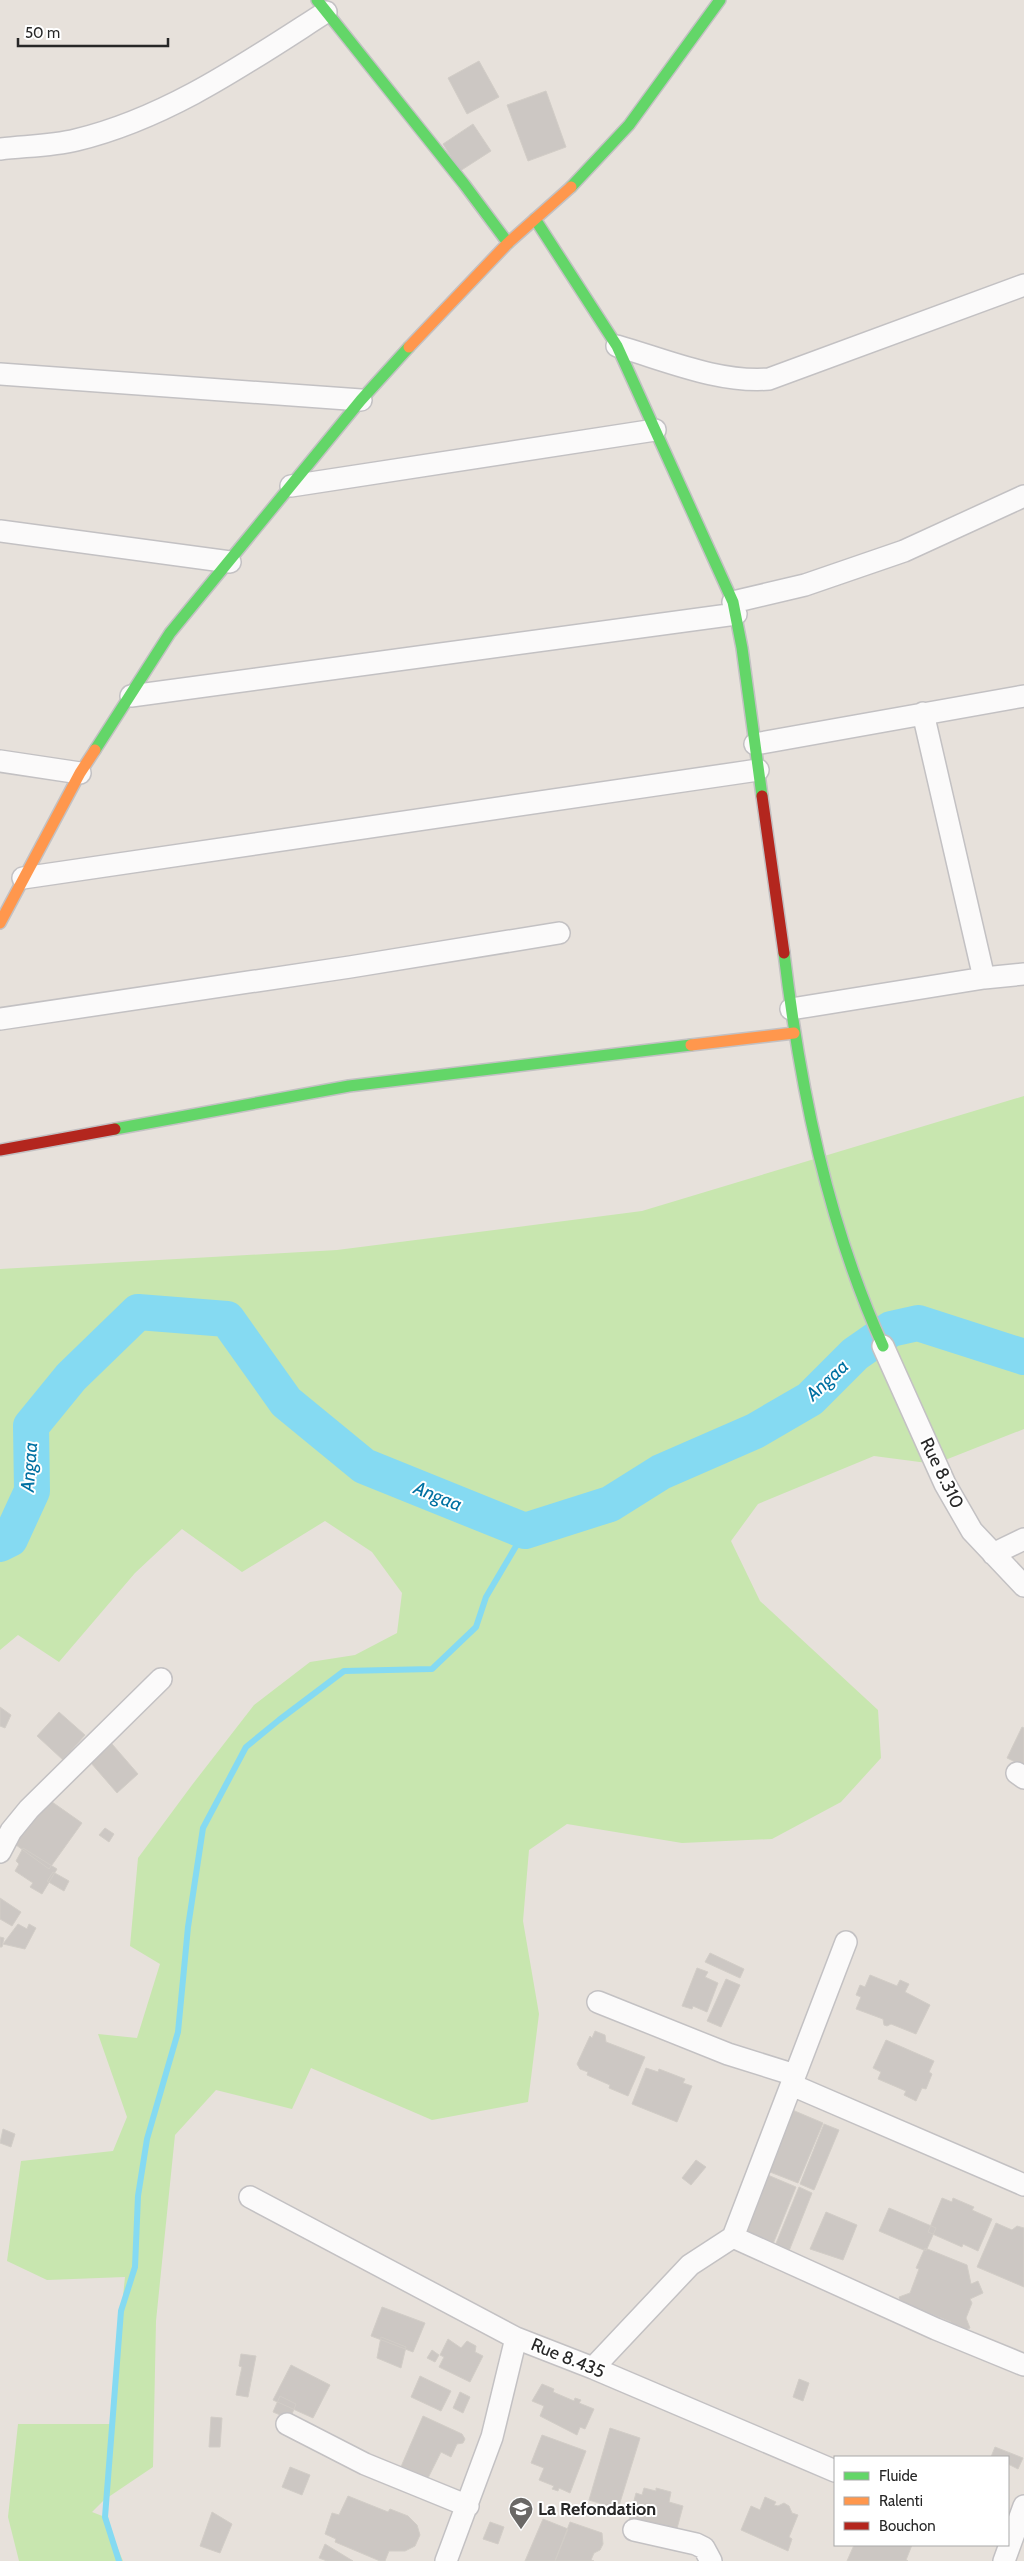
<svg xmlns="http://www.w3.org/2000/svg" width="1024" height="2561" viewBox="0 0 1024 2561" font-family="Cabin,sans-serif">
<style>
.green{fill:#c8e6af}
.lines{fill:none;stroke-linecap:round;stroke-linejoin:round}
.stream{stroke:#85daf2;stroke-width:6}
.river{stroke:#85daf2;stroke-width:36}
.building{fill:#ccc7c3;stroke:#d2cdc7}
.street-casing{stroke:#c3c1c3;stroke-width:24}
.fast-casing{stroke:#c3c1c3;stroke-width:14}
.slow-casing{stroke:#c3c1c3;stroke-width:14}
.jam-casing{stroke:#c3c1c3;stroke-width:14}
.street{stroke:#fbfafa;stroke-width:21}
.fast{stroke:#63d668;stroke-width:11}
.slow{stroke:#ff974d;stroke-width:11}
.jam{stroke:#b3261e;stroke-width:11}
.labels{text-anchor:middle;dominant-baseline:central;stroke-width:4;stroke-linejoin:round;paint-order:stroke}
.street-label{font-size:18px;fill:#272727;stroke:#fff}
.poi-label{font-size:18px;font-weight:bold;fill:#272727;stroke:#fff;text-anchor:start}
.water-label{font-size:19px;font-style:italic;fill:#0071a2;stroke:#fff}
</style>
<rect width="100%" height="100%" fill="#e7e1db"/>
<path class="green" d="M 1024,1096 L 1024,1429 L 935,1464 L 874,1456 L 758,1504 L 731,1541 L 760,1601 L 878,1710 L 881,1758 L 841,1802 L 772,1839 L 682,1843 L 567,1824 L 529,1850 L 523,1921 L 539,2014 L 528,2102 L 432,2120 L 311,2068 L 292,2109 L 216,2090 L 175,2135 L 156,2321 L 153,2467 L 104,2500 L 92,2512 L 105,2517 L 123,2561 L 19,2561 L 8,2517 L 18,2424 L 110,2424 L 125,2277 L 47,2280 L 7,2261 L 21,2161 L 113,2151 L 127,2117 L 98,2034 L 137,2038 L 160,1964 L 130,1946 L 138,1858 L 192,1785 L 254,1705 L 310,1662 L 355,1655 L 397,1633 L 402,1593 L 372,1552 L 325,1521 L 242,1572 L 182,1529 L 135,1573 L 59,1662 L 18,1635 L 0,1650 L 0,1269 L 337,1250 L 642,1211 Z"/>
<g class="lines">
<path class="stream" d="M 119,2561 L 105,2517 L 121,2311 L 135,2267 L 138,2196 L 147,2139 L 178,2032 L 188,1927 L 203,1828 L 246,1747 L 279,1720 L 344,1671 L 432,1669 L 476,1627 L 486,1597 L 525,1531"/>
<path class="river" d="M 0,1544 L 10,1539 L 32,1491 L 31,1426 L 71,1377 L 138,1312 L 227,1319 L 286,1402 L 364,1466 L 525,1531 L 610,1504 L 661,1472 L 755,1431 L 810,1399 L 855,1354 L 891,1329 L 918,1323 L 1024,1357"/>
</g>
<path class="building" d="M 479,61 L 499,97 L 467,114 L 448,78 Z
M 546,91 L 566,147 L 528,161 L 507,105 Z
M 473,124 L 491,151 L 460,171 L 443,144 Z
M 0,1707 L 11,1715 L 5,1728 L 0,1726 Z
M 59,1712 L 85,1735 L 63,1760 L 37,1736 Z
M 1022,1727 L 1024,1728 L 1024,1766 L 1007,1758 Z
M 112,1744 L 138,1774 L 117,1793 L 91,1763 Z
M 45,1797 L 82,1823 L 49,1869 L 12,1842 Z
M 105,1828 L 114,1834 L 109,1842 L 99,1835 Z
M 23,1848 L 57,1869 L 42,1894 L 30,1887 L 33,1883 L 15,1871 L 19,1864 L 16,1861 Z
M 53,1872 L 69,1881 L 64,1891 L 47,1881 Z
M 0,1898 L 21,1912 L 12,1926 L 0,1919 Z
M 18,1924 L 27,1929 L 29,1924 L 36,1928 L 25,1949 L 3,1944 Z
M 0,1937 L 4,1938 L 2,1947 L 0,1947 Z
M 710,1953 L 744,1969 L 740,1978 L 705,1962 Z
M 697,1968 L 708,1972 L 705,1977 L 718,1983 L 707,2012 L 693,2006 L 692,2009 L 682,2006 Z
M 870,1975 L 897,1986 L 900,1980 L 909,1984 L 905,1992 L 930,2005 L 916,2034 L 891,2024 L 887,2026 L 884,2025 L 883,2019 L 856,2009 L 861,1997 L 856,1995 L 860,1985 L 865,1987 Z
M 726,1979 L 740,1985 L 721,2027 L 707,2021 Z
M 595,2031 L 605,2035 L 606,2042 L 645,2057 L 628,2096 L 609,2088 L 610,2085 L 587,2075 L 588,2072 L 580,2069 L 577,2064 L 590,2036 L 592,2038 Z
M 886,2040 L 934,2061 L 929,2072 L 932,2074 L 926,2089 L 922,2088 L 916,2101 L 904,2095 L 906,2091 L 878,2079 L 881,2072 L 873,2068 Z
M 646,2068 L 658,2072 L 659,2069 L 685,2079 L 683,2083 L 692,2086 L 677,2122 L 632,2104 Z
M 790,2109 L 823,2123 L 798,2183 L 765,2170 Z
M 824,2124 L 839,2130 L 814,2190 L 800,2184 Z
M 3,2129 L 15,2134 L 11,2147 L 0,2143 Z
M 696,2160 L 706,2167 L 691,2185 L 682,2178 Z
M 763,2173 L 796,2187 L 773,2244 L 740,2231 Z
M 799,2187 L 812,2193 L 789,2251 L 775,2246 Z
M 942,2198 L 952,2202 L 953,2198 L 974,2207 L 972,2210 L 992,2219 L 978,2251 L 963,2244 L 962,2247 L 928,2232 Z
M 889,2208 L 936,2228 L 926,2251 L 879,2231 Z
M 826,2212 L 857,2225 L 843,2260 L 810,2249 Z
M 996,2223 L 1012,2230 L 1017,2226 L 1024,2228 L 1024,2287 L 977,2267 Z
M 925,2248 L 967,2265 L 971,2284 L 978,2281 L 983,2293 L 970,2299 L 972,2303 L 966,2318 L 970,2328 L 955,2334 L 951,2322 L 914,2307 L 904,2311 L 899,2297 L 910,2293 L 919,2269 L 916,2268 Z
M 382,2307 L 425,2323 L 413,2352 L 371,2336 Z
M 381,2337 L 406,2347 L 401,2368 L 377,2358 Z
M 448,2339 L 461,2348 L 467,2341 L 476,2346 L 475,2352 L 483,2356 L 470,2382 L 439,2367 L 444,2357 L 440,2355 Z
M 432,2350 L 439,2355 L 435,2362 L 427,2358 Z
M 241,2354 L 256,2356 L 248,2397 L 236,2395 L 242,2367 L 239,2366 Z
M 291,2365 L 330,2385 L 313,2418 L 273,2400 Z
M 420,2376 L 451,2391 L 441,2411 L 411,2397 Z
M 799,2379 L 809,2383 L 803,2401 L 793,2397 Z
M 542,2384 L 554,2389 L 553,2392 L 574,2401 L 575,2398 L 581,2400 L 579,2403 L 594,2409 L 585,2429 L 580,2427 L 577,2435 L 540,2416 L 544,2406 L 532,2401 Z
M 460,2392 L 470,2397 L 463,2413 L 453,2408 Z
M 280,2396 L 296,2404 L 290,2419 L 273,2412 Z
M 423,2416 L 462,2434 L 465,2439 L 463,2443 L 457,2444 L 451,2457 L 441,2452 L 426,2482 L 400,2469 Z
M 211,2417 L 222,2418 L 220,2447 L 209,2447 Z
M 610,2428 L 640,2438 L 618,2509 L 589,2500 Z
M 542,2435 L 586,2451 L 570,2493 L 559,2488 L 558,2491 L 552,2489 L 554,2486 L 539,2480 L 544,2468 L 531,2463 Z
M 995,2447 L 1023,2458 L 1018,2469 L 1008,2464 L 1008,2457 L 991,2457 Z
M 290,2467 L 310,2475 L 302,2495 L 282,2487 Z
M 644,2488 L 656,2491 L 656,2488 L 671,2492 L 669,2502 L 683,2506 L 675,2536 L 628,2524 L 636,2493 L 642,2495 Z
M 348,2496 L 388,2512 L 390,2509 L 408,2516 L 417,2525 L 420,2535 L 415,2546 L 405,2551 L 389,2551 L 385,2561 L 380,2561 L 335,2542 L 336,2539 L 325,2534 L 332,2513 L 339,2515 Z
M 765,2497 L 776,2502 L 774,2505 L 778,2506 L 784,2503 L 789,2506 L 792,2513 L 798,2515 L 789,2537 L 792,2539 L 788,2551 L 741,2530 L 751,2506 L 760,2510 Z
M 212,2512 L 232,2524 L 220,2553 L 200,2546 Z
M 543,2519 L 568,2529 L 555,2561 L 525,2561 Z
M 490,2522 L 504,2527 L 498,2544 L 483,2539 Z
M 570,2522 L 602,2533 L 603,2544 L 600,2550 L 594,2553 L 591,2560 L 594,2561 L 555,2561 Z
M 325,2544 L 353,2561 L 327,2561 L 319,2558 Z
M 854,2545 L 912,2545 L 906,2560 L 908,2561 L 847,2561 Z"/>
<g class="lines">
<defs>
<path id="street" d="M 0,149 C 25,146 52,146 76,140 C 168,118 248,62 326,12
M 617,346 C 666,360 718,383 769,379 L 1024,285
M 0,374 L 361,400
M 291,486 L 655,430
M 0,531 L 230,562
M 733,602 L 805,585 L 904,551 L 1024,496
M 131,696 C 333,670 534,640 736,614
M 923,713 L 984,978
M 755,744 L 1024,696
M 0,761 L 80,773
M 23,878 L 758,770
M 791,1009 L 984,978 L 1024,974
M 0,1019 L 350,967 L 559,933
M 883,1346 L 945,1484 L 972,1531 L 1024,1586
M 993,1554 L 1024,1539
M 1017,1773 L 1024,1778
M 0,1852 L 11,1831 L 29,1809 L 161,1679
M 598,2002 L 728,2054 L 795,2075
M 792,2085 L 1024,2185
M 250,2197 L 516,2338
M 733,2237 L 846,1942
M 593,2368 L 690,2265 L 733,2237 L 936,2329 L 1024,2365
M 287,2424 L 365,2464 L 468,2506
M 634,2530 L 696,2544 L 704,2548 L 711,2561
M 446,2561 L 492,2437 L 516,2338 L 593,2368 L 835,2471
M 1004,2561 L 1024,2506"/>
<path id="fast" d="M 317,0 L 464,184 L 508,243
M 571,187 L 629,125 L 720,0
M 535,219 L 617,346 L 733,602 L 742,648 L 762,796
M 95,750 L 170,633 L 361,400 L 409,347
M 784,953 C 800,1087 827,1222 883,1346
M 115,1129 L 349,1086 L 691,1045"/>
<path id="slow" d="M 409,347 L 508,243 L 571,187
M 0,923 L 80,773 L 95,750
M 691,1045 L 794,1033"/>
<path id="jam" d="M 762,796 L 784,953
M 0,1150 L 115,1129"/>
</defs>
<use href="#street" class="street-casing"/>
<use href="#fast" class="fast-casing"/>
<use href="#slow" class="slow-casing"/>
<use href="#jam" class="jam-casing"/>
<use href="#street" class="street"/>
<use href="#fast" class="fast"/>
<use href="#slow" class="slow"/>
<use href="#jam" class="jam"/>
</g>
<defs>
<symbol id="school-pin" viewBox="-11 -11 22 30"><path d="M0 17L-7.5 6A9.5 9.5 0 1 1 7.5 6Z" fill="#6a6866" stroke="#fff"/><path d="M0-5L7-2L0 1L-7-2ZM-4 1L0 2.5L4 1V4Q0 6-4 4Z" fill="#fff"/></symbol>
</defs>
<g fill-rule="evenodd">
<use href="#school-pin" x="507" y="2495" width="28" height="38"/>
</g>
<g class="labels">
<g class="street-label">
<text transform="translate(942 1473) rotate(64)">Rue 8.310</text>
<text transform="translate(568 2358) rotate(22)">Rue 8.435</text>
</g>
<g class="poi-label">
<text x="538" y="2509">La Refondation</text>
</g>
<g class="water-label">
<text transform="translate(827 1380) rotate(-43)">Angaa</text>
<text transform="translate(29 1467) rotate(-86)">Angaa</text>
<text transform="translate(438 1496) rotate(22)">Angaa</text>
</g>
</g>
<rect x="834" y="2456" width="175" height="90" fill="#ffffff" stroke="#a9a9a9"/>
<rect x="844" y="2472" width="25" height="8" fill="#63d668" stroke="#a9a9a9"/>
<text x="879" y="2481" font-size="15" fill="#272727">Fluide</text>
<rect x="844" y="2497" width="25" height="8" fill="#ff974d" stroke="#a9a9a9"/>
<text x="879" y="2506" font-size="15" fill="#272727">Ralenti</text>
<rect x="844" y="2522" width="25" height="8" fill="#b3261e" stroke="#a9a9a9"/>
<text x="879" y="2531" font-size="15" fill="#272727">Bouchon</text>
<path d="M18 38v8h150v-8" fill="none" stroke="#272727" stroke-width="2.5"/>
<text x="25" y="38" font-size="15" fill="#272727" stroke="#ffffff" stroke-width="4" paint-order="stroke">50 m</text>
</svg>
